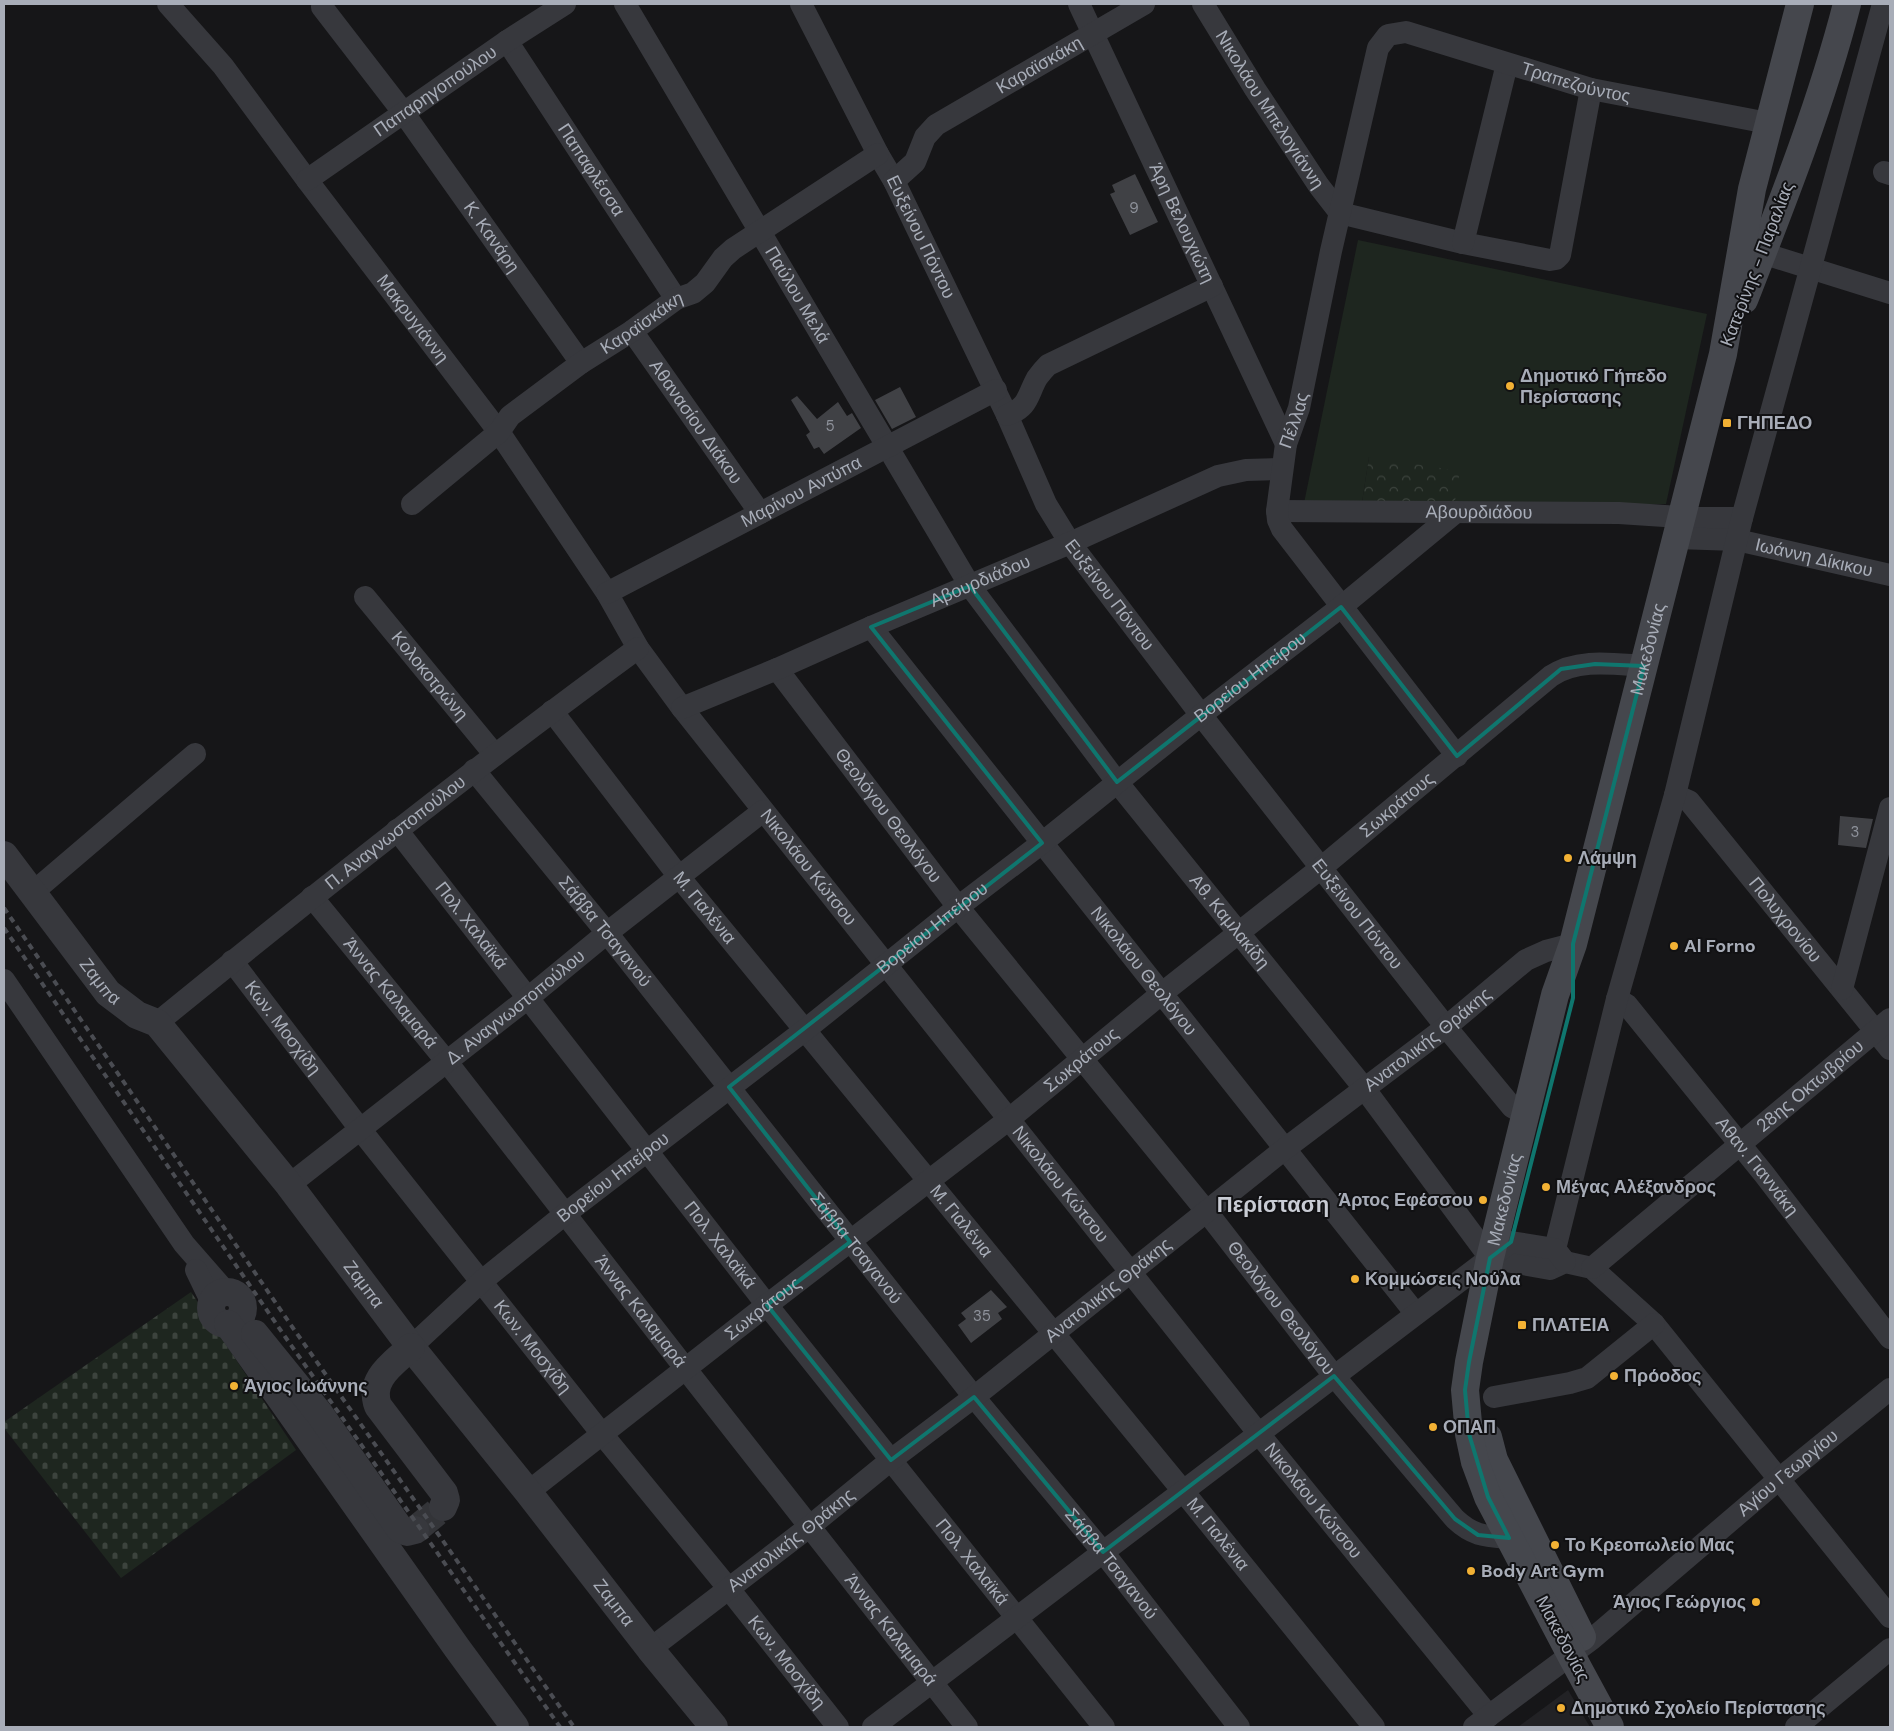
<svg xmlns="http://www.w3.org/2000/svg" width="1894" height="1731" viewBox="0 0 1894 1731" font-family="'DM Sans',sans-serif">
<style>
.built{fill:#222225}
.grass{fill:#1e261f}
.cemetery{fill:url(#cemetery-stones)}
.park{fill:url(#park-crowns)}
.building{fill:#404145}
.lines{fill:none;stroke-linecap:round;stroke-linejoin:round}
.tertiary-tunnel{stroke:#333438;stroke-width:28;stroke-dasharray:28 14;stroke-linecap:butt}
.minor{stroke:#37383d;stroke-width:22}
.tertiary{stroke:#37383d;stroke-width:28}
.secondary{stroke:#45474d;stroke-width:28}
.rail{stroke:#4a4c52;stroke-width:4;stroke-dasharray:6 5;stroke-linecap:butt}
.marked{fill:none;stroke:#0f766e;stroke-width:4;stroke-linejoin:round}
.poi-dot{fill:#f2b134;stroke:#111113;stroke-width:2}
.labels{text-anchor:middle;dominant-baseline:central;stroke-width:4;stroke-linejoin:round;paint-order:stroke}
.number-label{font-size:15px;fill:#8e929b}
.street-label{font-size:18px;fill:#a8adb8;stroke:#111113}
.poi-label{font-size:18px;font-weight:bold;fill:#a8adb8;stroke:#111113;text-anchor:start}
.district-label{font-size:22px;font-weight:bold;fill:#c9ccd4;stroke:#111113}
</style>
<defs>
<pattern id="cemetery-stones" width="16" height="16" patternUnits="userSpaceOnUse" patternTransform="scale(1.25)"><rect width="16" height="16" fill="#1e261f"/><path d="M2 7V4a2 2 0 0 1 4 0v3zM10 15v-3a2 2 0 0 1 4 0v3z" fill="#3c433d"/></pattern>
<pattern id="park-crowns" width="20" height="18" patternUnits="userSpaceOnUse" patternTransform="scale(1.25)"><rect width="20" height="18" fill="#1e261f"/><path d="M2 6a3 3 0 1 1 6 0M12 15a3 3 0 1 1 6 0" fill="none" stroke="#3c433d"/></pattern>
</defs>
<rect width="100%" height="100%" fill="#161618"/>
<path class="built" d="M 1568,1690 L 1590,1727 L 1518,1727 Z"/>
<path class="grass" d="M 1358,240 L 1707,314 L 1666,504 L 1454,507 L 1369,457 L 1361,509 L 1303,508 Z"/>
<path class="cemetery" d="M 191,1292 L 296,1450 L 121,1578 L 4,1428 L 4,1422 Z"/>
<path class="park" d="M 1369,457 L 1460,471 L 1454,507 L 1361,509 Z"/>
<path class="building" d="M 1135,174 L 1158,222 L 1130,235 L 1110,194 L 1115,192 L 1112,185 Z
M 900,387 L 916,417 L 892,429 L 875,400 Z
M 797,396 L 817,419 L 838,402 L 847,416 L 852,413 L 861,428 L 824,454 L 819,447 L 814,449 L 806,435 L 810,432 L 791,400 Z
M 1840,816 L 1873,819 L 1866,848 L 1838,845 Z
M 991,1290 L 1007,1307 L 998,1313 L 1002,1319 L 971,1343 L 958,1325 L 966,1319 L 961,1313 Z"/>
<g class="lines">
<path class="tertiary-tunnel" d="M 415,1530 L 443,1507"/>
<g class="minor">
<path id="s1" d="M 168,4 L 223,66 L 307,180 L 499,432 L 607,593 L 638,648 L 682,708 L 1259,1434 L 1489,1716"/>
<path id="s2" d="M 625,4 L 970,586 L 1117,782 L 1364,1088 L 1490,1258"/>
<path id="s3" d="M 801,4 L 878,154 L 894,181 L 1007,415 L 1046,504 L 1070,543 L 1201,715 L 1446,1027 L 1512,1107 L 1525,1114"/>
<path id="s4" d="M 1079,4 L 1286,444"/>
<path id="s5" d="M 1203,4 L 1255,89 L 1319,186 L 1340,213"/>
<path id="s6" d="M 322,7 L 403,112 L 581,363"/>
<path id="s7" d="M 507,41 L 676,299"/>
<path d="M 1884,172 L 1890,174"/>
<path id="s8" d="M 307,180 L 507,41 L 565,4"/>
<path id="s9" d="M 894,181 L 915,162 L 925,137 L 936,125 L 1144,4"/>
<path d="M 1340,213 L 1463,243 L 1550,260 L 1556,259 L 1560,255 L 1591,89"/>
<path d="M 1463,243 L 1507,64"/>
<path d="M 1762,253 L 1890,293"/>
<path id="s10" d="M 632,331 L 760,513"/>
<path d="M 1007,415 C 1029,407 1027,396 1037,378 C 1040,374 1044,369 1048,365 L 1212,286"/>
<path id="s11" d="M 412,504 L 499,432 L 510,416 L 581,363 L 632,331 L 676,299 L 693,293 L 705,283 L 723,258 L 733,249 L 878,154"/>
<path id="s12" d="M 1277,511 L 1619,513 L 1695,518 L 1742,518"/>
<path id="s13" d="M 1676,538 L 1737,540 L 1890,575"/>
<path id="s14" d="M 607,593 L 996,390"/>
<path id="s15" d="M 365,597 L 495,755"/>
<path id="s16" d="M 871,627 L 1416,1314"/>
<path id="s17" d="M 777,669 L 958,907 L 1207,1212 L 1334,1376 L 1455,1519 C 1473,1536 1485,1536 1509,1538"/>
<path id="s18" d="M 682,708 L 777,669 L 871,627 L 1070,543 L 1218,476 L 1246,470 L 1281,469"/>
<path id="s19" d="M 552,711 L 680,878 L 1183,1491 L 1374,1727"/>
<path id="s20" d="M 1457,756 L 1282,529 L 1278,520 L 1277,511 L 1286,444 L 1299,408 L 1331,251 L 1378,48 L 1388,35 L 1406,32 L 1591,89 L 1768,123"/>
<path id="s21" d="M 474,770 L 607,933 L 974,1397 L 1103,1552 L 1239,1727"/>
<path id="s22" d="M 1675,795 L 1689,801 L 1890,1049"/>
<path id="s23" d="M 397,830 L 767,1305 L 1104,1727"/>
<path d="M 32,893 L 195,754"/>
<path id="s24" d="M 312,897 L 447,1062 L 685,1368 L 967,1727"/>
<path id="s25" d="M 232,961 L 360,1129 L 602,1434 L 729,1589 L 838,1727"/>
<path d="M 4,980 L 184,1244 L 226,1292"/>
<path d="M 1842,989 L 1890,808"/>
<path id="s26" d="M 1617,999 L 1627,1005 L 1764,1174 L 1890,1338"/>
<path id="s27" d="M 157,1023 C 315,894 474,768 638,648"/>
<path id="s28" d="M 289,1185 L 528,998 L 607,933 L 763,811"/>
<path d="M 1555,1249 L 1617,999 L 1675,795 L 1742,518 L 1883,4"/>
<path d="M 1490,1258 L 1550,1269 L 1565,1262 L 1592,1268 L 1654,1324 L 1890,1617"/>
<path id="s29" d="M 1592,1268 L 1890,1019"/>
<path d="M 196,1270 L 212,1303"/>
<path id="s30" d="M 411,1347 L 482,1281 L 565,1214 L 805,1030 L 958,907 L 1042,843 L 1201,715 L 1341,607 L 1456,512"/>
<path d="M 1494,1397 L 1570,1383 L 1587,1378 L 1654,1324"/>
<path id="s31" d="M 528,1492 L 767,1305 L 1008,1120 L 1161,994 L 1321,868 L 1551,676 C 1578,658 1613,664 1644,666"/>
<path id="s32" d="M 650,1649 L 809,1527 L 891,1460 L 974,1397 L 1286,1148 L 1446,1027 L 1526,960 L 1546,951 L 1573,944"/>
<path d="M 873,1727 L 1511,1242 L 1555,1249 L 1565,1262"/>
<path id="s33" d="M 1474,1727 L 1592,1639 L 1778,1480 L 1890,1389"/>
<path d="M 1796,1727 L 1890,1649"/>
</g>
<g class="tertiary">
<path id="s34" d="M 4,855 L 108,993 L 137,1015 L 157,1023 L 289,1185 L 411,1347 L 528,1492 L 650,1649 L 714,1727"/>
<circle cx="227" cy="1308" r="16"/>
<path d="M 228,1324 L 457,1648 L 515,1727"/>
<path d="M 255,1334 L 319,1413 L 400,1529 L 407,1532 L 415,1530"/>
<path d="M 411,1347 C 393,1364 368,1379 378,1406 L 444,1493 L 446,1500 L 443,1507"/>
</g>
<g class="secondary">
<path d="M 1744,300 C 1782,203 1821,105 1847,4"/>
<path d="M 1488,1437 L 1494,1460 L 1582,1637"/>
<path id="s35" d="M 1610,1727 L 1571,1655 L 1488,1497 L 1475,1462 L 1469,1434 L 1465,1390 L 1469,1362 L 1490,1258 L 1555,995 L 1573,944 L 1723,354 L 1752,189 L 1800,4"/>
</g>
<path class="rail" d="M 4,908 L 293,1328 L 574,1727
M 4,928 L 286,1338 L 560,1727"/>
</g>
<path class="marked" d="M 970,586 L 1117,782 L 1341,607 L 1457,756 L 1561,669 L 1595,664 L 1644,666 L 1573,944 L 1573,998 L 1511,1242 L 1490,1258 L 1469,1362 L 1465,1390 L 1469,1434 L 1488,1497 L 1509,1538 L 1478,1535 L 1455,1519 L 1334,1376 L 1103,1552 L 974,1397 L 891,1460 L 767,1305 L 850,1242 L 729,1087 L 1042,843 L 871,627 Z"/>
<g class="poi-dot">
<circle cx="1510" cy="386" r="5"/>
<rect x="1722" y="418" width="10" height="10" rx="2.5"/>
<circle cx="1568" cy="858" r="5"/>
<circle cx="1674" cy="946" r="5"/>
<circle cx="1546" cy="1187" r="5"/>
<circle cx="1483" cy="1200" r="5"/>
<circle cx="1355" cy="1279" r="5"/>
<rect x="1517" y="1320" width="10" height="10" rx="2.5"/>
<circle cx="1614" cy="1376" r="5"/>
<circle cx="234" cy="1386" r="5"/>
<circle cx="1433" cy="1427" r="5"/>
<circle cx="1555" cy="1545" r="5"/>
<circle cx="1471" cy="1571" r="5"/>
<circle cx="1756" cy="1602" r="5"/>
<circle cx="1561" cy="1708" r="5"/>
</g>
<g class="labels">
<g class="number-label">
<text x="1134" y="208">9</text>
<text x="830" y="426">5</text>
<text x="1855" y="832">3</text>
<text x="982" y="1316">35</text>
</g>
<g class="street-label">
<text stroke="none"><textPath href="#s9" startOffset="191">Καραϊσκάκη</textPath></text>
<text stroke="none"><textPath href="#s20" startOffset="992">Τραπεζούντος</textPath></text>
<text stroke="none"><textPath href="#s8" startOffset="156">Παπαρηγοπούλου</textPath></text>
<text stroke="none"><textPath href="#s5" startOffset="125">Νικολάου Μπελογιάννη</textPath></text>
<text stroke="none"><textPath href="#s7" startOffset="154">Παπαφλέσσα</textPath></text>
<text stroke="none"><textPath href="#s4" startOffset="242">Άρη Βελουχιώτη</textPath></text>
<text stroke="none"><textPath href="#s3" startOffset="262">Ευξείνου Πόντου</textPath></text>
<text stroke="none"><textPath href="#s6" startOffset="286">Κ. Κανάρη</textPath></text>
<text transform="translate(1757 264) rotate(-69)">Κατερίνης - Παραλίας</text>
<text stroke="none"><textPath href="#s2" startOffset="338">Παύλου Μελά</textPath></text>
<text stroke="none"><textPath href="#s1" startOffset="399">Μακρυγιάννη</textPath></text>
<text stroke="none"><textPath href="#s11" startOffset="294">Καραϊσκάκη</textPath></text>
<text stroke="none"><textPath href="#s20" startOffset="398">Πέλλας</textPath></text>
<text stroke="none"><textPath href="#s10" startOffset="111">Αθανασίου Διάκου</textPath></text>
<text stroke="none"><textPath href="#s14" startOffset="219">Μαρίνου Αντύπα</textPath></text>
<text stroke="none"><textPath href="#s12" startOffset="202">Αβουρδιάδου</textPath></text>
<text stroke="none"><textPath href="#s13" startOffset="140">Ιωάννη Δίκικου</textPath></text>
<text stroke="none"><textPath href="#s18" startOffset="324">Αβουρδιάδου</textPath></text>
<text stroke="none"><textPath href="#s3" startOffset="668">Ευξείνου Πόντου</textPath></text>
<text stroke="none"><textPath href="#s35" startOffset="1134">Μακεδονίας</textPath></text>
<text stroke="none"><textPath href="#s15" startOffset="102">Κολοκοτρώνη</textPath></text>
<text stroke="none"><textPath href="#s30" startOffset="1074">Βορείου Ηπείρου</textPath></text>
<text stroke="none"><textPath href="#s31" startOffset="1108">Σωκράτους</textPath></text>
<text stroke="none"><textPath href="#s17" startOffset="184">Θεολόγου Θεολόγου</textPath></text>
<text stroke="none"><textPath href="#s27" startOffset="305">Π. Αναγνωστοπούλου</textPath></text>
<text stroke="none"><textPath href="#s1" startOffset="1076">Νικολάου Κώτσου</textPath></text>
<text stroke="none"><textPath href="#s19" startOffset="249">Μ. Γιαλένια</textPath></text>
<text stroke="none"><textPath href="#s3" startOffset="1072">Ευξείνου Πόντου</textPath></text>
<text stroke="none"><textPath href="#s22" startOffset="168">Πολυχρονίου</textPath></text>
<text stroke="none"><textPath href="#s2" startOffset="1101">Αθ. Καμλακίδη</textPath></text>
<text stroke="none"><textPath href="#s23" startOffset="121">Πολ. Χαλαϊκά</textPath></text>
<text stroke="none"><textPath href="#s30" startOffset="669">Βορείου Ηπείρου</textPath></text>
<text stroke="none"><textPath href="#s21" startOffset="208">Σάββα Τσαγανού</textPath></text>
<text stroke="none"><textPath href="#s16" startOffset="439">Νικολάου Θεολόγου</textPath></text>
<text stroke="none"><textPath href="#s34" startOffset="159">Ζαμπα</textPath></text>
<text stroke="none"><textPath href="#s24" startOffset="124">Άννας Καλαμαρά</textPath></text>
<text stroke="none"><textPath href="#s28" startOffset="288">Δ. Αναγνωστοπούλου</textPath></text>
<text stroke="none"><textPath href="#s25" startOffset="84">Κων. Μοσχίδη</textPath></text>
<text stroke="none"><textPath href="#s32" startOffset="988">Ανατολικής Θράκης</textPath></text>
<text stroke="none"><textPath href="#s31" startOffset="702">Σωκράτους</textPath></text>
<text stroke="none"><textPath href="#s29" startOffset="284">28ης Οκτωβρίου</textPath></text>
<text stroke="none"><textPath href="#s26" startOffset="219">Αθαν. Γιαννάκη</textPath></text>
<text stroke="none"><textPath href="#s30" startOffset="264">Βορείου Ηπείρου</textPath></text>
<text stroke="none"><textPath href="#s1" startOffset="1481">Νικολάου Κώτσου</textPath></text>
<text stroke="none"><textPath href="#s35" startOffset="565">Μακεδονίας</textPath></text>
<text stroke="none"><textPath href="#s19" startOffset="654">Μ. Γιαλένια</textPath></text>
<text stroke="none"><textPath href="#s23" startOffset="526">Πολ. Χαλαϊκά</textPath></text>
<text stroke="none"><textPath href="#s21" startOffset="612">Σάββα Τσαγανού</textPath></text>
<text stroke="none"><textPath href="#s34" startOffset="564">Ζαμπα</textPath></text>
<text stroke="none"><textPath href="#s32" startOffset="582">Ανατολικής Θράκης</textPath></text>
<text stroke="none"><textPath href="#s17" startOffset="814">Θεολόγου Θεολόγου</textPath></text>
<text stroke="none"><textPath href="#s31" startOffset="298">Σωκράτους</textPath></text>
<text stroke="none"><textPath href="#s24" startOffset="529">Άννας Καλαμαρά</textPath></text>
<text stroke="none"><textPath href="#s25" startOffset="489">Κων. Μοσχίδη</textPath></text>
<text stroke="none"><textPath href="#s33" startOffset="404">Αγίου Γεωργίου</textPath></text>
<text stroke="none"><textPath href="#s1" startOffset="1886">Νικολάου Κώτσου</textPath></text>
<text stroke="none"><textPath href="#s19" startOffset="1059">Μ. Γιαλένια</textPath></text>
<text stroke="none"><textPath href="#s32" startOffset="178">Ανατολικής Θράκης</textPath></text>
<text stroke="none"><textPath href="#s23" startOffset="931">Πολ. Χαλαϊκά</textPath></text>
<text stroke="none"><textPath href="#s21" startOffset="1018">Σάββα Τσαγανού</textPath></text>
<text stroke="none"><textPath href="#s34" startOffset="969">Ζαμπα</textPath></text>
<text stroke="none"><textPath href="#s24" startOffset="934">Άννας Καλαμαρά</textPath></text>
<text transform="translate(1563 1639) rotate(62)">Μακεδονίας</text>
<text stroke="none"><textPath href="#s25" startOffset="894">Κων. Μοσχίδη</textPath></text>
</g>
<g class="poi-label">
<text x="1520" y="376">Δημοτικό Γήπεδο<tspan x="1520" dy="21">Περίστασης</tspan></text>
<text x="1737" y="423">ΓΗΠΕΔΟ</text>
<text x="1578" y="858">Λάμψη</text>
<text x="1684" y="946">Al Forno</text>
<text x="1556" y="1187">Μέγας Αλέξανδρος</text>
<text x="1473" y="1200" text-anchor="end">Άρτος Εφέσσου</text>
<text x="1365" y="1279">Κομμώσεις Νούλα</text>
<text x="1532" y="1325">ΠΛΑΤΕΙΑ</text>
<text x="1624" y="1376">Πρόοδος</text>
<text x="244" y="1386">Άγιος Ιωάννης</text>
<text x="1443" y="1427">ΟΠΑΠ</text>
<text x="1565" y="1545">Το Κρεοπωλείο Μας</text>
<text x="1481" y="1571">Body Art Gym</text>
<text x="1746" y="1602" text-anchor="end">Άγιος Γεώργιος</text>
<text x="1571" y="1708">Δημοτικό Σχολείο Περίστασης</text>
</g>
<g class="district-label">
<text x="1273" y="1204">Περίσταση</text>
</g>
</g>
<rect width="1894" height="1731" fill="none" stroke="#a8adb8" stroke-width="10"/>
</svg>
